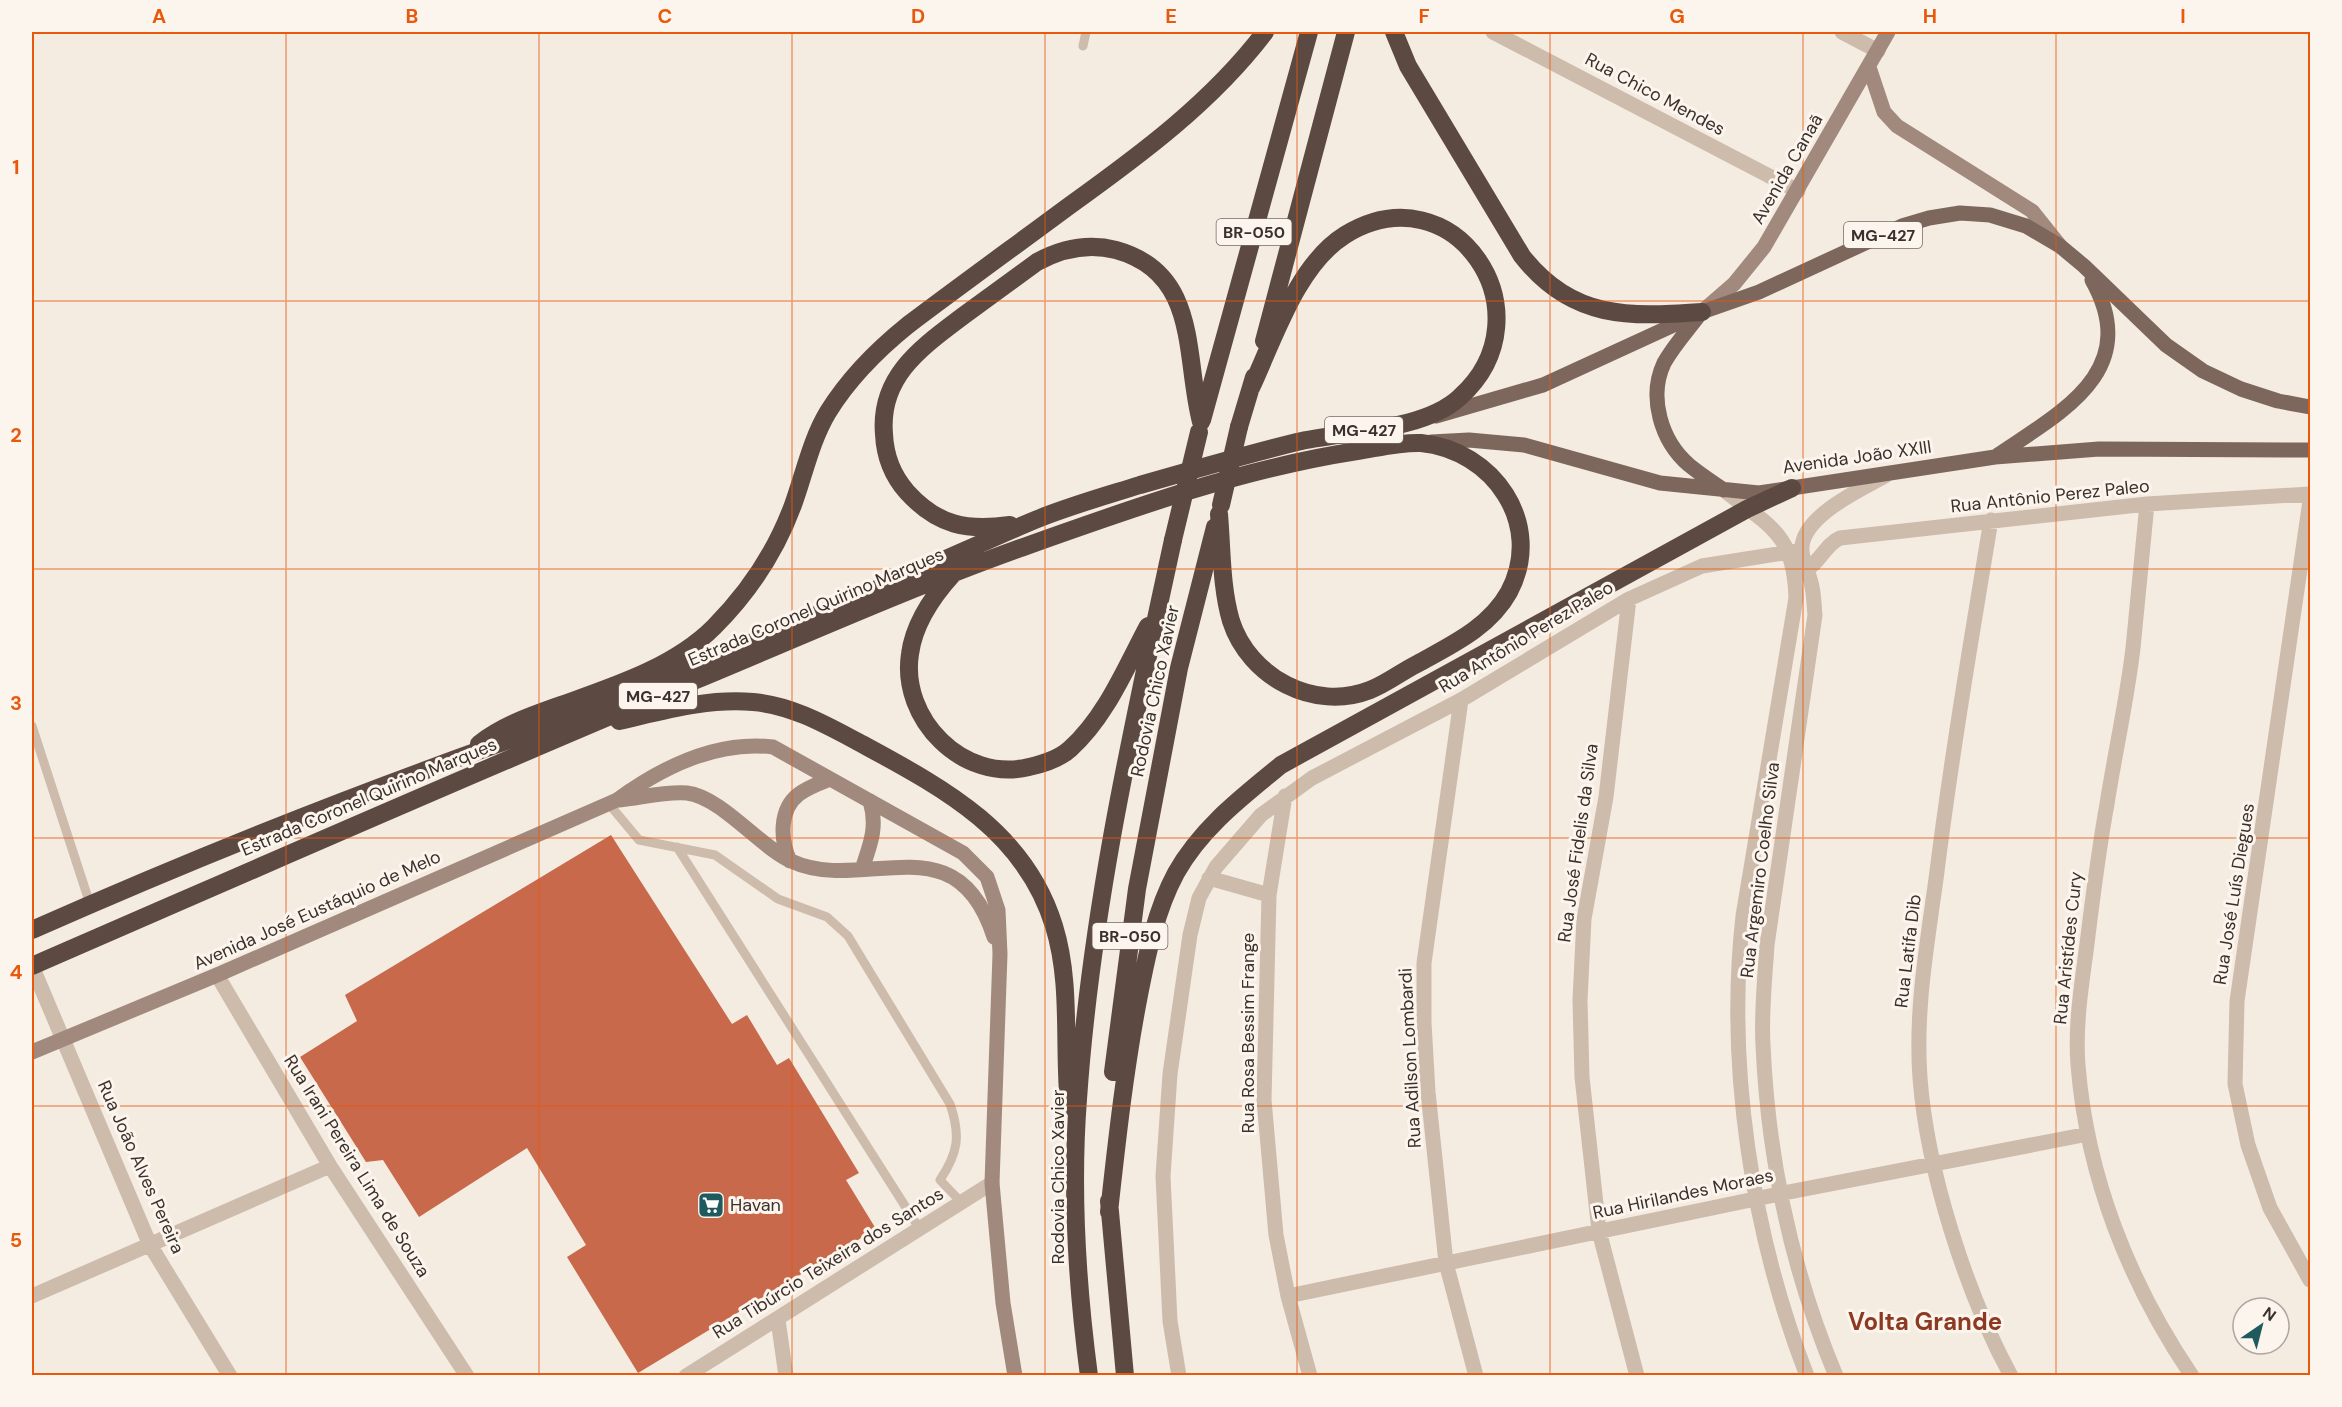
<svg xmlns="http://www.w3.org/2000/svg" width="2342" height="1407" viewBox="0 0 2342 1407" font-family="'DM Sans',sans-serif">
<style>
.building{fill:#c8694b}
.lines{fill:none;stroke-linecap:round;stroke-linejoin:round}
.lane{stroke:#cdbbac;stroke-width:9}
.street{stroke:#cdbbac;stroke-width:15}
.secondary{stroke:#a18a7d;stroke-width:15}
.primary{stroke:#7d675c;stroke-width:15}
.highway{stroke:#5c4a42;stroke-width:18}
.highway-bridge{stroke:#5c4a42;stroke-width:18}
.grid{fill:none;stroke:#e8590c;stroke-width:1.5;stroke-opacity:0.55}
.labels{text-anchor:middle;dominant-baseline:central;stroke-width:6;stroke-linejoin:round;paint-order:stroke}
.shield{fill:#fbf5ee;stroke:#756b66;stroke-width:1.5}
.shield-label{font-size:16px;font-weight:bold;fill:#3b302b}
.street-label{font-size:18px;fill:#3b302b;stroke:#fbf5ee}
.poi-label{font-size:18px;fill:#3b302b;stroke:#fbf5ee;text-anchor:start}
.district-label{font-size:24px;font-weight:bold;fill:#8c3b22;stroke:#fbf5ee}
.neatline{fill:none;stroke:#e8590c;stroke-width:2}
.grid-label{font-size:20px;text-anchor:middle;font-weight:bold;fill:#e8590c}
</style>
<rect width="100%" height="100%" fill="#f4ebe1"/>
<path class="building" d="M 611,835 L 732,1024 L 747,1015 L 777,1065 L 789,1058 L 859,1173 L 846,1180 L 876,1229 L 638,1373 L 567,1257 L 586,1245 L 527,1148 L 419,1217 L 383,1160 L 366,1162 L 300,1057 L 357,1021 L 345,995 Z"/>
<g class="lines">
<path class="lane" d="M 1083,46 L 1086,32
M 32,726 L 90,904
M 609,804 L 639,840 L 715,855 L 778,899 L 827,917 L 848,936 L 950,1104 C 961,1136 958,1153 940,1180 L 961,1202
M 677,847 L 919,1228"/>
<path class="street" d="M 1493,32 L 1798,191
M 1842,32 L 1878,51
M 1725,491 C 1770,527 1794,533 1796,598 L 1743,916 C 1726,1066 1752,1234 1807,1376
M 2310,501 L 2237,1001 L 2235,1084 L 2248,1145 L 2270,1208 L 2310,1280
M 2147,504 C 2142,552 2138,600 2133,648 C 2127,700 2115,752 2107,804 C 2098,853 2092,903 2086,952 C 2081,988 2075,1028 2078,1065 C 2087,1177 2129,1283 2192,1376
M 1991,520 C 1971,640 1951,759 1936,879 C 1927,945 1915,1011 1920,1078 C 1927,1171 1966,1293 2011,1376
M 1802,571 C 1817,568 1825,544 1840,538 L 2147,504 L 2310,494
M 1629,599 L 1606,797 L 1584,919 L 1580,1000 L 1582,1077 L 1599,1231 L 1637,1376
M 1461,700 L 1424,963 L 1424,1023 L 1428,1092 L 1446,1263 L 1476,1376
M 1285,796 L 1269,895 L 1264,1100 L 1276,1235 L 1288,1296 L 1310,1376
M 1209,878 L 1269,895
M 32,966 L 150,1245 L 230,1376
M 217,975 L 330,1166 L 467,1376
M 32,1296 L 330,1166
M 1288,1296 L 1779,1194 L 2088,1134
M 778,1320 L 786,1376
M 686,1376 L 992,1183
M 1179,1376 L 1170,1321 L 1163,1176 L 1170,1074 L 1190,935 L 1199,898 L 1216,867 L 1261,815 L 1312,778 L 1461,700 L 1629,599 L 1702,566 L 1802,550
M 1836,1376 C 1792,1271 1768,1158 1763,1045 C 1761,1012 1765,978 1767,945 L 1815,615 C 1814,606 1814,596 1812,587 C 1810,575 1803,563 1802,551 C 1799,517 1862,489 1885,476"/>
<path class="secondary" d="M 1869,67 L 1884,112 L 1897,126 L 2032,211 L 2060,246
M 1704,310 L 1734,284 L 1764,247 L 1888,32
M 619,800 C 640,798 666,791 687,793 C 721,797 759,846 791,861 C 864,895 956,818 994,937
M 790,861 C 780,840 779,809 799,794 C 808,787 820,783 830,779
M 862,869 C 870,845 878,827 870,801
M 32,1052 L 217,975 L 617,800 C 661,768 717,740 773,747 L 963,853 L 987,877 L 998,910 L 1000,954 L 992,1183 L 1003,1303 L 1015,1376"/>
<path class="primary" d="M 1700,314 C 1688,330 1674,345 1664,363 C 1648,397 1661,441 1689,465 C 1700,474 1712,482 1724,490
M 1436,416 L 1543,385 L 1702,312 L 1759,292 L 1902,226 L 1929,218 L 1960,213 L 1990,215 L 2026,226 L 2060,246 L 2084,266 L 2166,345 L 2203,371 L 2241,389 L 2278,401 L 2310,407
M 1431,442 L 1469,440 L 1524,445 L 1660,483 L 1759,493 L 1995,457 L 2099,449 L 2310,450
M 1998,455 C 2061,412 2143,371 2092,280"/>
<path class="highway" d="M 1394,32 L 1408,66 L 1522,256 C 1572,320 1629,317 1702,312
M 1264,341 L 1346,32
M 1202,420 L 1309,32
M 1239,427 L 1254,377
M 1010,525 C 967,531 938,526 907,492 C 892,475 885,457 884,434 C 879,376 922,347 963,316 C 988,298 1012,280 1037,262 C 1061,249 1089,243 1116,250 C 1200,273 1184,357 1201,422
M 953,574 C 933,596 914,623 910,654 C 900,719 963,783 1029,767 C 1043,764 1059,759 1070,749 C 1106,717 1126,667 1148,626
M 619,721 C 663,711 707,698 753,702 C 792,705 828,726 862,744 C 943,788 1025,831 1054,926 C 1072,984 1063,1046 1069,1106
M 479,744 C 503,725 533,715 561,705 C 614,686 674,667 714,627 C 748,593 776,551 793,505 C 804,475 811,440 828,412 C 849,378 877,350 908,325 C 961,285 1015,246 1069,206 C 1140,155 1212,102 1265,32
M 32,930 C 161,873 293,819 426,770 C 483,748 541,730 597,707 C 693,667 790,627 886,585 C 936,564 985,541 1035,520 C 1069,506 1105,496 1140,485 C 1192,470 1244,455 1297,442 C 1345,431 1424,431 1460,397 C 1552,314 1454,168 1345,235 C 1297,265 1274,339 1251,388
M 32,966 C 253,870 473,773 696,680 C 802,636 907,589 1015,550 C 1127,510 1240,469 1357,451 C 1377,448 1401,442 1421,443 C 1493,450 1545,524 1509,592 C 1489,628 1451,645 1417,664 C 1401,672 1386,684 1370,690 C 1314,712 1249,677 1231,621 C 1221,587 1222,549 1219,514
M 1113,1072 L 1137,889 L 1179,668 L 1215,527
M 1109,1201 L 1125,1376
M 1109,1212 C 1117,1139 1125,1067 1139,995 C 1147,954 1156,910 1176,873 C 1201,828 1242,797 1281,765 L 1747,509 L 1792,488
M 1089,1376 C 1077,1285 1071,1190 1078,1099 C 1091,910 1133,725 1173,540"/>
<path class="highway-bridge" d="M 1221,505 L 1239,427
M 1173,540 L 1199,432"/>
</g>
<path class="grid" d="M 286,32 L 286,1376M 539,32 L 539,1376M 792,32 L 792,1376M 1045,32 L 1045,1376M 1297,32 L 1297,1376M 1550,32 L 1550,1376M 1803,32 L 1803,1376M 2056,32 L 2056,1376M 32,301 L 2310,301M 32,569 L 2310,569M 32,838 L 2310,838M 32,1106 L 2310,1106"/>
<defs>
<symbol id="supermarket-square" viewBox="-11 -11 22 22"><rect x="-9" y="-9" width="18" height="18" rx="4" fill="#1f5a5e" stroke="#fbf5ee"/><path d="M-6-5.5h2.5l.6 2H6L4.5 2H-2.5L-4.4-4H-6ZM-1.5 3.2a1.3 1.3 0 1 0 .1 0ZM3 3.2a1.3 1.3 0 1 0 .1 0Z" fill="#fff"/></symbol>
</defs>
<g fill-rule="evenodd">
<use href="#supermarket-square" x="696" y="1190" width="30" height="30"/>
</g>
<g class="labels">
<g class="shield">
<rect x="1216.5" y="219" width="75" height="26" rx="4.5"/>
<rect x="1844" y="222" width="78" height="26" rx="4.5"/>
<rect x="1325" y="417" width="78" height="26" rx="4.5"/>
<rect x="619" y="683" width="78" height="26" rx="4.5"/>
<rect x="1092.5" y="923" width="75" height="26" rx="4.5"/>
</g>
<g class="shield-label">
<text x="1254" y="232">BR-050</text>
<text x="1883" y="235">MG-427</text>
<text x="1364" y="430">MG-427</text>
<text x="658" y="696">MG-427</text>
<text x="1130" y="936">BR-050</text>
</g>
<g class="street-label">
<text transform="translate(1655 94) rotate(28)">Rua Chico Mendes</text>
<text transform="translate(1787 169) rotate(-60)">Avenida Canaã</text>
<text transform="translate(1857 457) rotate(-8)">Avenida João XXIII</text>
<text transform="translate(2050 496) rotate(-6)">Rua Antônio Perez Paleo</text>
<text transform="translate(816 607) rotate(-23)">Estrada Coronel Quirino Marques</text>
<text transform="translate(1526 637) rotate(-31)">Rua Antônio Perez Paleo</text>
<text transform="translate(1155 691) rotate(-78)">Rodovia Chico Xavier</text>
<text transform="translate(369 797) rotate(-23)">Estrada Coronel Quirino Marques</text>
<text transform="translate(1578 843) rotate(-82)">Rua José Fidelis da Silva</text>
<text transform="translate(1760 870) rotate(-83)">Rua Argemiro Coelho Silva</text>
<text transform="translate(2234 894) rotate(-81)">Rua José Luís Diegues</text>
<text transform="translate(317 910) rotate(-24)">Avenida José Eustáquio de Melo</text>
<text transform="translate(2068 948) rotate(-84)">Rua Aristídes Cury</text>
<text transform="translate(1908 951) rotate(-83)">Rua Latifa Dib</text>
<text transform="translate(1248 1033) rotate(-90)">Rua Rosa Bessim Frange</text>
<text transform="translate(1410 1058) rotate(-93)">Rua Adilson Lombardi</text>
<text transform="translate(357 1166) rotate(58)">Rua Irani Pereira Lima de Souza</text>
<text transform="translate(141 1167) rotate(66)">Rua João Alves Pereira</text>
<text transform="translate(1058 1177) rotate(-90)">Rodovia Chico Xavier</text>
<text transform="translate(1683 1194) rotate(-12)">Rua Hirilandes Moraes</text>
<text transform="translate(828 1263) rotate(-32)">Rua Tibúrcio Teixeira dos Santos</text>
</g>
<g class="poi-label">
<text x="730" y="1205">Havan</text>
</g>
<g class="district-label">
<text x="1925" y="1321">Volta Grande</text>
</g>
</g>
<rect width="2342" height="1407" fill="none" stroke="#fbf5ee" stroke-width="66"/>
<g transform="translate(2261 1326) rotate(35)"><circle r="28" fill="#fbf5ee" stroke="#aea6a0" stroke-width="1.5"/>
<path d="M0-4.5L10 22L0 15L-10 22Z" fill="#1f5a5e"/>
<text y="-9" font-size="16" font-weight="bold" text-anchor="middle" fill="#3b302b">N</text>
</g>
<rect x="33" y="33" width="2276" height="1341" class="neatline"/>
<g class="grid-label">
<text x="159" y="23">A</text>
<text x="412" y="23">B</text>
<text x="665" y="23">C</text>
<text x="918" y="23">D</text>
<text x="1171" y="23">E</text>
<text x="1424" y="23">F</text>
<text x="1677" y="23">G</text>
<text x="1930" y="23">H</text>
<text x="2183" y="23">I</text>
<text x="16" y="174">1</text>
<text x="16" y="442">2</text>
<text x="16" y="710">3</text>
<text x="16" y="979">4</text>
<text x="16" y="1247">5</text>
</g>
</svg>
